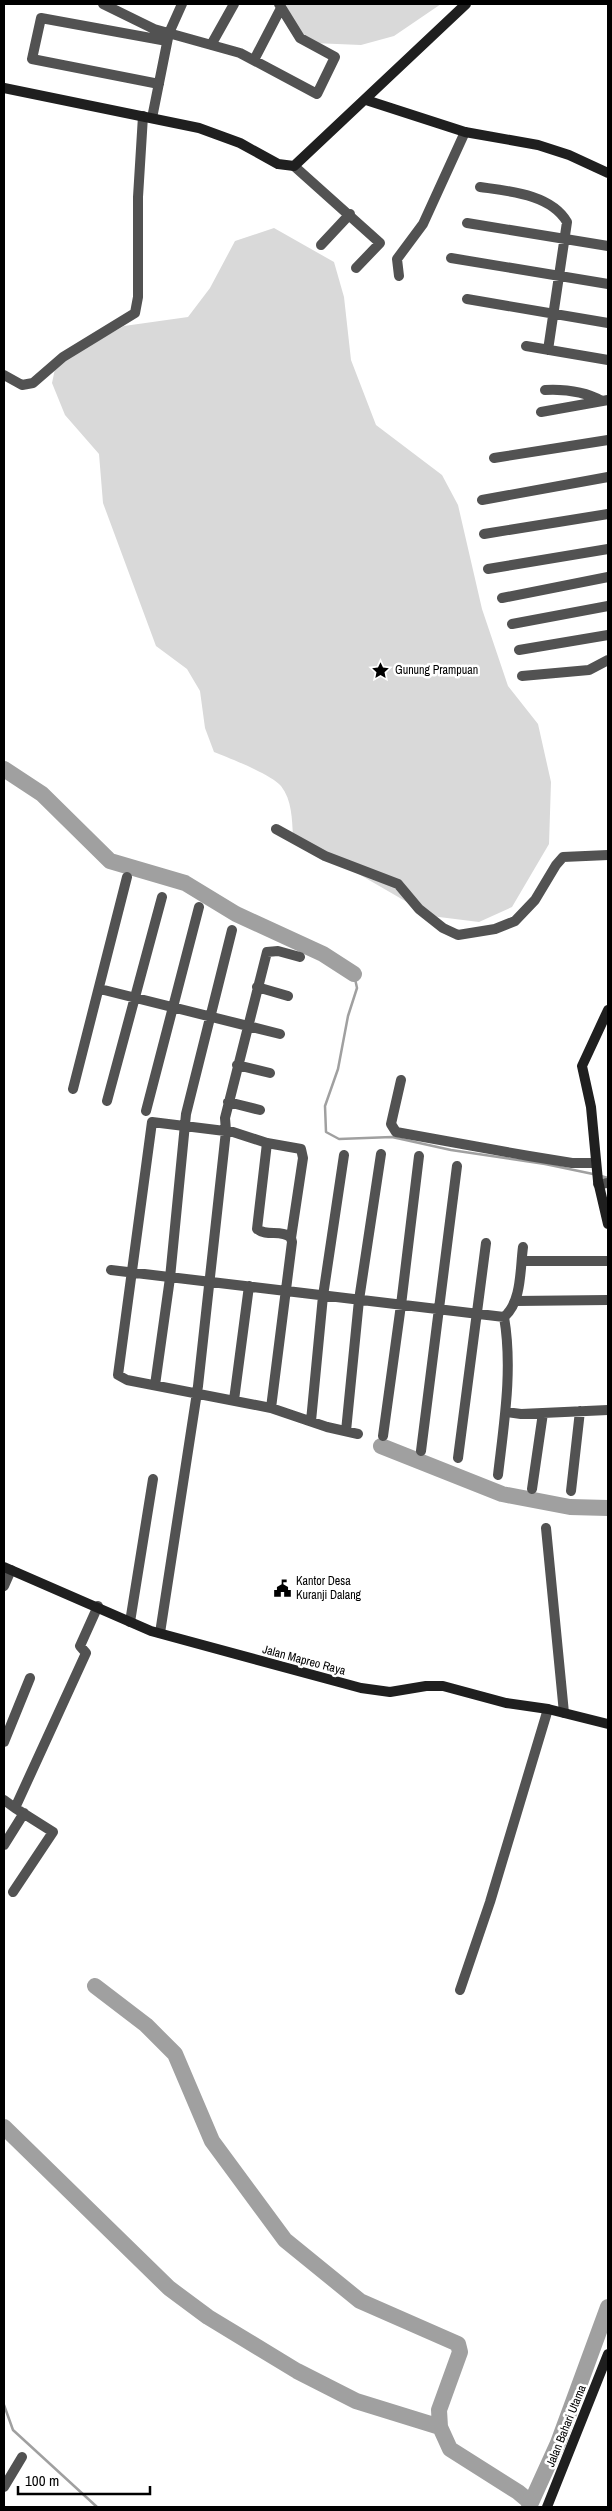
<svg xmlns="http://www.w3.org/2000/svg" width="612" height="2511" viewBox="0 0 612 2511" font-family="'Archivo Narrow',sans-serif">
<style>
.green{fill:#d9d9d9}
.lines{fill:none;stroke-linecap:round;stroke-linejoin:round}
.stream{stroke:#a0a0a0;stroke-width:2.5}
.river{stroke:#a0a0a0;stroke-width:16}
.street{stroke:#525252;stroke-width:10}
.secondary{stroke:#1f1f1f;stroke-width:10}
.labels{text-anchor:middle;dominant-baseline:central;stroke-width:5;stroke-linejoin:round;paint-order:stroke}
.poi-label{font-size:12px;fill:#000;stroke:#fff;text-anchor:start}
.street-label{font-size:12px;fill:#000;stroke:#fff}
</style>
<rect width="100%" height="100%" fill="#fff"/>
<path class="green" d="M 283,4 L 441,4 L 394,36 L 361,45 L 313,43 L 296,30 Z
M 274,228 L 334,262 L 344,297 L 351,360 L 376,425 L 442,475 L 458,505 L 482,609 L 508,686 L 538,724 L 551,782 L 549,844 L 512,907 L 479,922 L 431,916 L 293,836 C 292,819 292,800 281,786 C 271,774 229,758 214,752 L 205,728 L 200,691 L 187,669 L 156,646 L 103,503 L 99,454 L 65,415 L 52,383 L 56,364 L 124,326 L 188,317 L 210,288 L 235,241 Z"/>
<g class="lines">
<path class="stream" d="M 354,974 L 357,988 L 348,1016 L 338,1069 L 325,1106 L 326,1132 L 339,1139 L 392,1137 L 451,1150 L 545,1164 L 593,1174
M 601,1176 L 608,1178
M 4,2405 L 13,2430 L 97,2507"/>
<path class="river" d="M 4,769 L 42,794 L 110,861 L 185,883 L 236,914 L 323,954 L 354,974
M 381,1446 L 502,1494 L 570,1507 L 608,1508
M 95,1986 L 146,2025 L 175,2054 L 212,2141 L 285,2240 L 360,2301 L 458,2344 L 460,2352 L 439,2410 L 440,2427 L 450,2449 L 518,2492 L 530,2502
M 4,2127 L 169,2288 L 208,2317 L 297,2371 L 356,2401 L 440,2427
M 529,2507 L 558,2443 L 608,2307"/>
<path class="street" d="M 103,4 L 154,29 L 240,53 L 317,94 L 335,57 L 300,38 L 279,4
M 211,45 L 234,4
M 254,60 L 281,8
M 159,84 L 32,59 L 41,18 L 167,41
M 152,118 L 169,33 L 182,4
M 294,166 L 380,243 L 356,268
M 480,187 C 508,191 551,194 567,222 L 548,350
M 467,223 L 608,246
M 321,245 L 350,214
M 451,258 L 608,284
M 399,276 L 397,259 L 423,224 L 465,132
M 467,299 L 608,323
M 526,346 L 608,360
M 4,375 L 22,385 L 33,383 L 63,357 L 135,313 L 138,297 L 138,197 L 143,116
M 545,390 C 565,389 584,391 602,401
M 541,412 L 608,400
M 494,458 L 608,440
M 482,500 L 608,477
M 484,534 L 608,514
M 488,569 L 608,549
M 502,598 L 608,577
M 512,624 L 608,606
M 519,650 L 608,635
M 522,676 L 589,670 L 608,660
M 276,829 L 325,856 L 398,884 L 419,909 L 443,928 L 458,935 L 495,929 L 515,921 L 535,900 L 556,865 L 563,857 L 608,855
M 257,987 L 288,996
M 100,989 L 280,1034
M 237,1065 L 270,1073
M 401,1080 L 391,1124 L 396,1132 L 529,1156 L 572,1163 L 595,1163
M 73,1089 L 127,877
M 107,1101 L 162,897
M 228,1102 L 260,1110
M 146,1111 L 199,907
M 267,1143 L 257,1229 C 267,1237 282,1229 291,1238 L 292,1242 L 271,1408
M 598,1184 L 608,1183
M 291,1238 L 303,1158 L 301,1149 L 267,1143 L 233,1132 L 152,1122 L 118,1375 L 127,1380 L 271,1408 L 327,1427 L 358,1434
M 522,1261 L 608,1261
M 111,1270 L 504,1317 C 513,1369 504,1423 498,1475
M 516,1301 L 608,1300
M 504,1317 C 522,1302 520,1269 523,1247
M 155,1385 L 170,1278 L 186,1114 L 232,930
M 234,1400 L 249,1286
M 506,1412 L 521,1414 L 608,1410
M 311,1421 L 323,1296 L 344,1155
M 346,1431 L 359,1300 L 381,1154
M 383,1436 L 401,1305 L 419,1156
M 421,1451 L 457,1166
M 458,1458 L 486,1243
M 532,1489 L 543,1413
M 571,1491 L 580,1411
M 546,1528 L 564,1713
M 4,1586 L 11,1570
M 130,1622 L 153,1479
M 160,1633 L 198,1386 L 226,1131 L 225,1118 L 267,952 L 278,951 L 300,957
M 4,1742 L 30,1678
M 4,1800 L 15,1808 L 86,1653 L 80,1646 L 98,1606
M 4,1845 L 24,1813
M 13,1892 L 53,1832 L 15,1808
M 460,1990 L 490,1902 L 548,1709
M 4,2487 L 22,2457"/>
<path class="secondary" d="M 4,88 L 199,128 L 240,143 L 278,164 L 294,166 L 466,4
M 366,100 L 465,132 L 538,145 L 569,155 L 608,173
M 608,1010 L 582,1066 L 591,1107 L 598,1181 L 608,1224
M 4,1567 L 151,1631 L 361,1688 L 390,1692 L 426,1686 L 443,1686 L 506,1703 L 548,1709 L 608,1724
M 547,2507 L 608,2354"/>
</g>
<defs>
<symbol id="sight-bare" viewBox="-9 -9 18 18"><path d="M0-6L1.8-2.2L6-1.7L2.9 1.2L3.7 5.4L0 3.3L-3.7 5.4L-2.9 1.2L-6-1.7L-1.8-2.2Z" fill="#000" stroke="#fff" stroke-width="2.5" paint-order="stroke"/></symbol>
<symbol id="civic-bare" viewBox="-9 -9 18 18"><path d="M-.6-6.5H3V-4.5H.6V-3L4-1V1h2V6H-6V1h2V-1L-.6-3ZM-1.2 2.5V6h2.4V2.5Z" fill="#000" stroke="#fff" stroke-width="2.5" paint-order="stroke"/></symbol>
</defs>
<g fill-rule="evenodd">
<use href="#sight-bare" x="368" y="658" width="25" height="25"/>
<use href="#civic-bare" x="270" y="1576" width="25" height="25"/>
</g>
<g class="labels">
<g class="poi-label">
<text x="395" y="670">Gunung Prampuan</text>
<text x="296" y="1581">Kantor Desa<tspan x="296" dy="14">Kuranji Dalang</tspan></text>
</g>
<g class="street-label">
<text transform="translate(304 1660) rotate(15)">Jalan Mapreo Raya</text>
<text transform="translate(566 2426) rotate(-68)">Jalan Bahari Utama</text>
</g>
</g>
<rect width="612" height="2511" fill="none" stroke="#000000" stroke-width="10"/>
<path d="M18 2486v8h132v-8" fill="none" stroke="#000000" stroke-width="2.5"/>
<text x="25" y="2486" font-size="15" fill="#000000" stroke="#ffffff" stroke-width="4" paint-order="stroke">100 m</text>
</svg>
